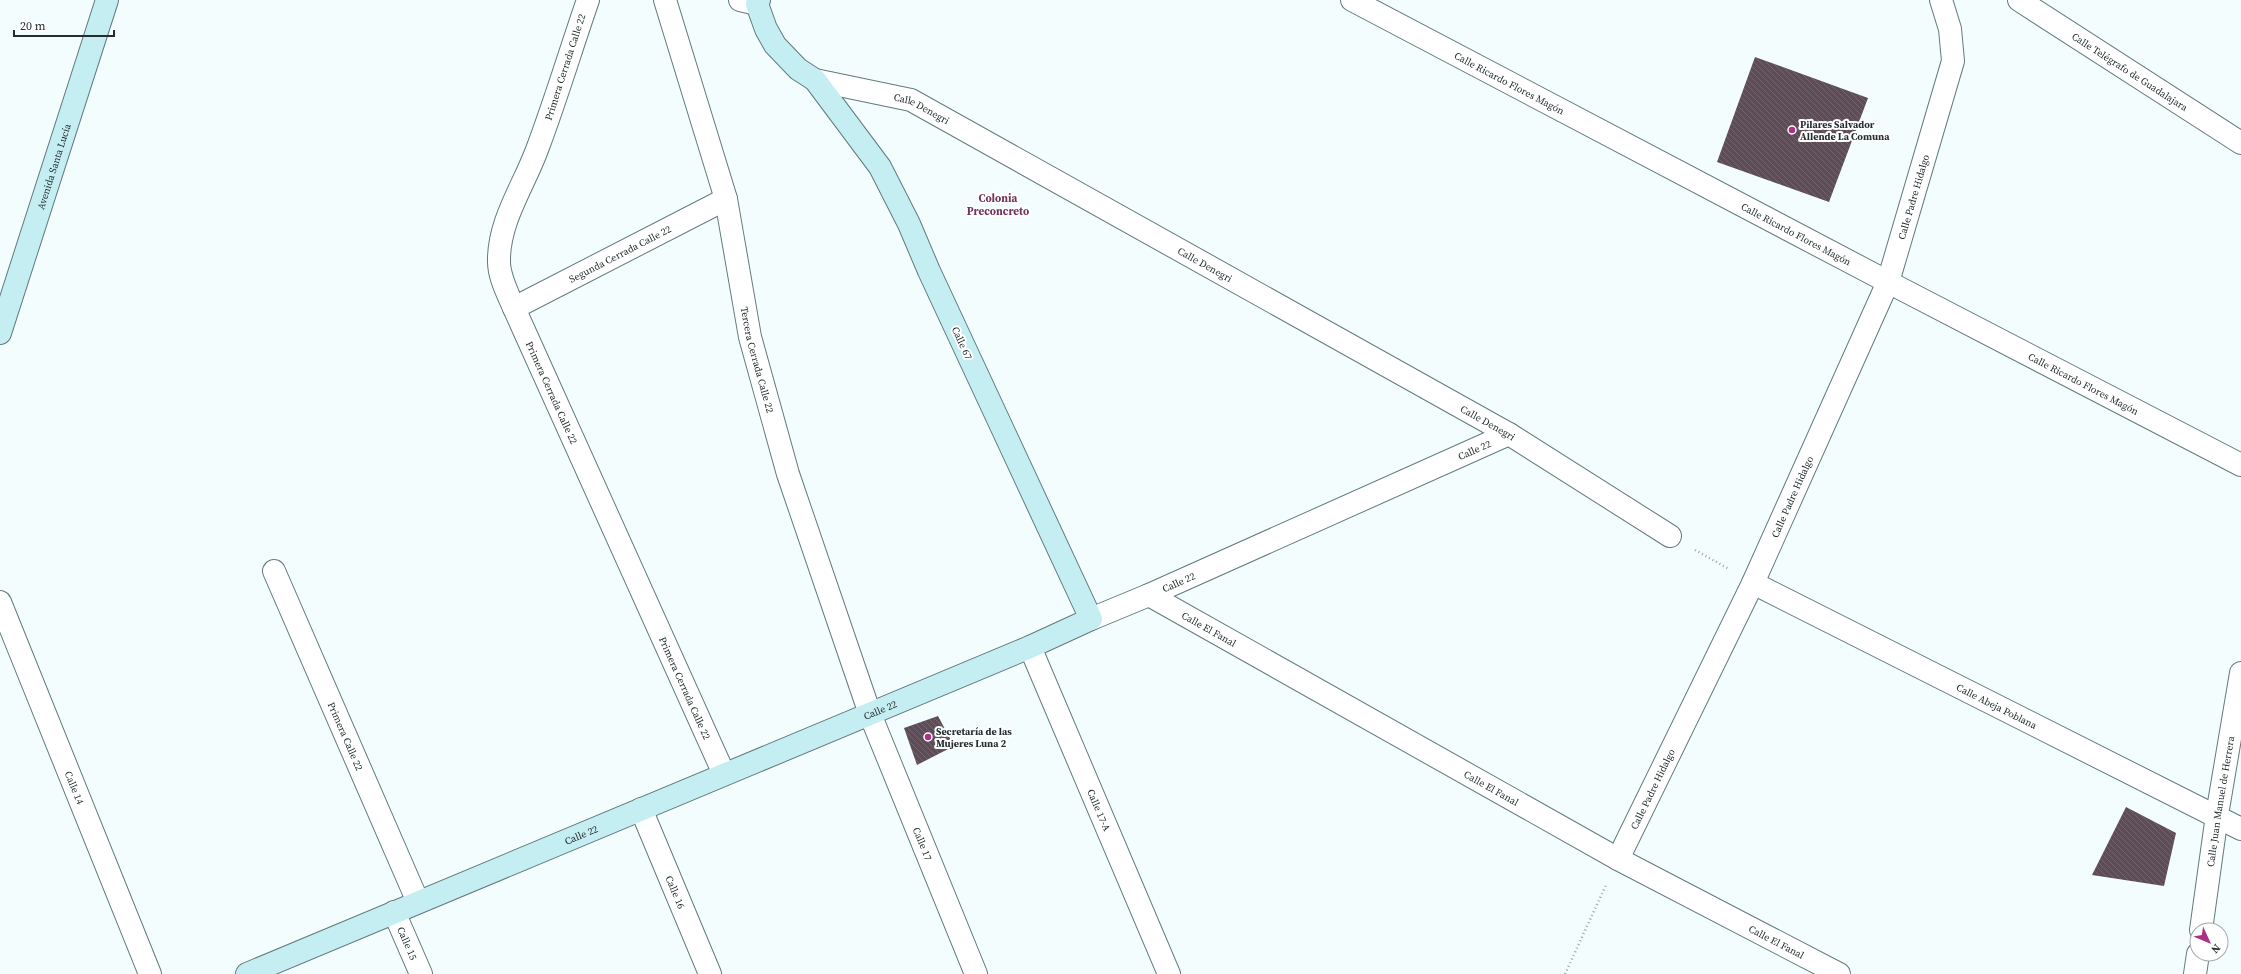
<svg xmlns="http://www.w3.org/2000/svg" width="2241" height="974" viewBox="0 0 2241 974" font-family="'Source Serif 4',serif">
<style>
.building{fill:url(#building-back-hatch)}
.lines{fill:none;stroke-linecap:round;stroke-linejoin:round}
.street-casing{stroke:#637a7d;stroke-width:24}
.secondary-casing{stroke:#637a7d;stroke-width:24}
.path{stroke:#9ca5a7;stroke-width:2.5;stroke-dasharray:1 3;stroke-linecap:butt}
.street{stroke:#fff;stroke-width:22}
.secondary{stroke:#c5eef3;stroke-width:22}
.poi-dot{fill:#aa3187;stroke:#fff;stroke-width:1.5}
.labels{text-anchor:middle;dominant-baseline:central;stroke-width:4;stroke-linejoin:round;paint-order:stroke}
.street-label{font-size:10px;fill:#242d2f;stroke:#fff}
.poi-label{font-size:10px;font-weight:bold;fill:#242d2f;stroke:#fff;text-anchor:start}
.neighbourhood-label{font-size:11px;font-weight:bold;fill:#70335b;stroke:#fff}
</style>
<defs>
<pattern id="building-back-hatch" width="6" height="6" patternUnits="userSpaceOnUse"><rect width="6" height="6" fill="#5e4d57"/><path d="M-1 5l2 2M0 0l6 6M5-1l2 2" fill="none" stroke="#71646c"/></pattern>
</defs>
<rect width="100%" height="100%" fill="#f3fdfe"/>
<path class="building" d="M 1755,57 L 1868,98 L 1829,202 L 1717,162 Z
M 938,716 L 954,746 L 917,765 L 904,728 Z
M 2126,807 L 2176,833 L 2164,886 L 2092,875 Z"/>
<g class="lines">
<defs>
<g id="street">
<path id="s1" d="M 588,0 C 571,49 556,99 538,147 C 525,184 498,221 499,262 C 499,277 508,294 514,308 L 724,774"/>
<path id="s2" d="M 665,0 L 726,199 L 750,337 L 788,474 L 870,714 L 976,974"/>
<path d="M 740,0 L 757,4"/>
<path id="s3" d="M 1352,0 L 1888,282 L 2241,465"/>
<path id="s4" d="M 2019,0 L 2241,143"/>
<path id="s5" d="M 815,80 L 911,100 L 1509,434 L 1670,536"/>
<path id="s6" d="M 514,308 L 726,199"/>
<path id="s7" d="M 274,571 L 418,902"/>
<path id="s8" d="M 1753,583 L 2241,829"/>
<path id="s9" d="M 1149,595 L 1618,859 L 1839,974"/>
<path id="s10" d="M 0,602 L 150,974"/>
<path id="s11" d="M 1091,619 L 1149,595 L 1509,434"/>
<path id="s12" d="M 1030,647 L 1169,974"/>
<path id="s13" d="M 641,809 L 710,974"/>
<path id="s14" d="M 1618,859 L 1753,583 L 1888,282 L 1953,61 L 1950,29 L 1941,0"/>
<path id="s15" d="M 394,912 L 421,974"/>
<path id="s16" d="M 2201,930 L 2217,815 L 2241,673"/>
<path d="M 2195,974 L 2198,954"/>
</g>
<g id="secondary">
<path id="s17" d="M 0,333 L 107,0"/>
<path id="s18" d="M 247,974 L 1030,647 L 1091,619 L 929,271 L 909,224 L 880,167 L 815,80 L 798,69 L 775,45 L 766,29 L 757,4 L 759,0"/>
</g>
</defs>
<use href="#street" class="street-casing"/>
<use href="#secondary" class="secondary-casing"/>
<path class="path" d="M 1695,550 L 1729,569
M 1565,974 L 1606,885"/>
<use href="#street" class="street"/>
<use href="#secondary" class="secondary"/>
</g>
<g class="poi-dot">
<circle cx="1792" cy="130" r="4"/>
<circle cx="928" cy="737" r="4"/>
</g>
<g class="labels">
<g class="street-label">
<text transform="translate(565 67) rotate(-72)">Primera Cerrada Calle 22</text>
<text stroke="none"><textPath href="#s4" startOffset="132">Calle Telégrafo de Guadalajara</textPath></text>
<text stroke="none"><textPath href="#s3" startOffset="178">Calle Ricardo Flores Magón</textPath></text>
<text stroke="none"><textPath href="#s5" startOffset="111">Calle Denegri</textPath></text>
<text stroke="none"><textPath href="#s17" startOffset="175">Avenida Santa Lucía</textPath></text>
<text stroke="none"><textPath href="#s14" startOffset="726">Calle Padre Hidalgo</textPath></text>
<text stroke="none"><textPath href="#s3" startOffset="502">Calle Ricardo Flores Magón</textPath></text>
<text stroke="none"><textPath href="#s6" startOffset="119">Segunda Cerrada Calle 22</textPath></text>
<text stroke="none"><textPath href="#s5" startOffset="435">Calle Denegri</textPath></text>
<text transform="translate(962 343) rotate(65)">Calle 67</text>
<text stroke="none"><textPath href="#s2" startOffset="372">Tercera Cerrada Calle 22</textPath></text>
<text stroke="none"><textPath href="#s3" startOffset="826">Calle Ricardo Flores Magón</textPath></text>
<text stroke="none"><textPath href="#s1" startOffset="419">Primera Cerrada Calle 22</textPath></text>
<text stroke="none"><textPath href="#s5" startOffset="759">Calle Denegri</textPath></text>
<text stroke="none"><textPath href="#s11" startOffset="419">Calle 22</textPath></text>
<text stroke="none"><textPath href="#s14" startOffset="402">Calle Padre Hidalgo</textPath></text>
<text stroke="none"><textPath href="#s11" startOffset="95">Calle 22</textPath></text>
<text stroke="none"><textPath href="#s9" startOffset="69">Calle El Fanal</textPath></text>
<text stroke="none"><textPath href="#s1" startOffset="743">Primera Cerrada Calle 22</textPath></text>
<text stroke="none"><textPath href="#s8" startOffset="273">Calle Abeja Poblana</textPath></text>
<text stroke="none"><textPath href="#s18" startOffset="686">Calle 22</textPath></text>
<text stroke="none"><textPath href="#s7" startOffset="180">Primera Calle 22</textPath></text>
<text stroke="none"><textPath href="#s10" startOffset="200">Calle 14</textPath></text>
<text stroke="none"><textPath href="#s9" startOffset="393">Calle El Fanal</textPath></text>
<text stroke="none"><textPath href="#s14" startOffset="78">Calle Padre Hidalgo</textPath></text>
<text stroke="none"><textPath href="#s16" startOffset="130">Calle Juan Manuel de Herrera</textPath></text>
<text stroke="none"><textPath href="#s12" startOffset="177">Calle 17-A</textPath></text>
<text stroke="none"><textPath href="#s18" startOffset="362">Calle 22</textPath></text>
<text stroke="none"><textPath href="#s2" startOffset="884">Calle 17</textPath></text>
<text stroke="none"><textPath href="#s13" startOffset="90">Calle 16</textPath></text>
<text stroke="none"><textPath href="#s9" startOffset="717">Calle El Fanal</textPath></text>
<text stroke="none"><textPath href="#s15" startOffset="34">Calle 15</textPath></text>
</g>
<g class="poi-label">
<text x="1800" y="124">Pilares Salvador<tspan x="1800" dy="12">Allende La Comuna</tspan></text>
<text x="936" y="731">Secretaría de las<tspan x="936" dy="12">Mujeres Luna 2</tspan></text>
</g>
<g class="neighbourhood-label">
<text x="998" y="198">Colonia<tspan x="998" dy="13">Preconcreto</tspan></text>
</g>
</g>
<g transform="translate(2209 942) rotate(134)"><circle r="19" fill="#ffffff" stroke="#a7abac"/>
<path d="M0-3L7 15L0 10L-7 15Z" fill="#aa3187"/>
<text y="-6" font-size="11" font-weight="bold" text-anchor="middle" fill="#242d2f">N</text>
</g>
<path d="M14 30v6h100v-6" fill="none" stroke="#242d2f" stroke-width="2"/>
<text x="20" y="30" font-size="12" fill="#242d2f" stroke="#ffffff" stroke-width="3" paint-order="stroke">20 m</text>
</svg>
